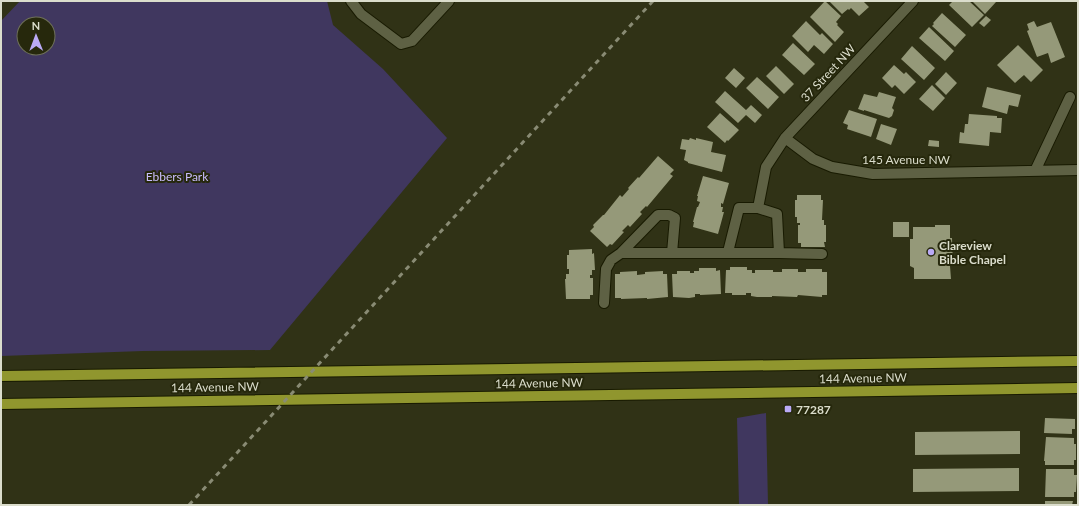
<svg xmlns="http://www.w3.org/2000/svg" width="1079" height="506" viewBox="0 0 1079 506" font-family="Lato,sans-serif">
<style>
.green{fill:#40375f;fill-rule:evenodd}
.building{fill:#959979}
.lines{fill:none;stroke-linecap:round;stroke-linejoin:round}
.minor-casing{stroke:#181a01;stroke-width:12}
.major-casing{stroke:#181a01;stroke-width:12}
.minor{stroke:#5e6144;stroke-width:10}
.major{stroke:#90962e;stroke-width:10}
.rail{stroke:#898b74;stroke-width:3;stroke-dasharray:5 5;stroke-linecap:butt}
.poi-dot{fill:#baaaf6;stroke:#26280c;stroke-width:1.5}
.labels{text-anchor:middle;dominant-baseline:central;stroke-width:4;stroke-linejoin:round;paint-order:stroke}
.street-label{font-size:12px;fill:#dbddcc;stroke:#26280c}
.park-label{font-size:12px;fill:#c8bcfc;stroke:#26280c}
.poi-label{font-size:12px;font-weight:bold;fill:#dbddcc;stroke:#26280c;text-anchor:start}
</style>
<rect width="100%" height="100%" fill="#303216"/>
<path class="green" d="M 20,1 L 327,1 L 333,25 L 383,69 L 447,138 L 270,350 L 143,351 L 1,356 L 1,21 ZM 24,24 L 48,24 L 48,48 L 24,48 Z
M 766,413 L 768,505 L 739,505 L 737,418 Z"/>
<path class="building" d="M 825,1 L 841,16 L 836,22 L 838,24 L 837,25 L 844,32 L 835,42 L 810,17 Z
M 829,1 L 863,1 L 869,7 L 859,16 L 851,8 L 849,10 L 848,9 L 842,14 Z
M 953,1 L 969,1 L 984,15 L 972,27 L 949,5 Z
M 972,1 L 996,1 L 996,2 L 985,14 Z
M 942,13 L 966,35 L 955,47 L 932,26 L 934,24 L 933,23 Z
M 986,16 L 991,20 L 984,27 L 979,23 Z
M 806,21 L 820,35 L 822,33 L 833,44 L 824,54 L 814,45 L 808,52 L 792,36 Z
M 1034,21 L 1037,27 L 1051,22 L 1065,57 L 1051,63 L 1048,53 L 1037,57 L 1027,31 L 1029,30 L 1027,24 Z
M 929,27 L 954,51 L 945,61 L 919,38 Z
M 793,43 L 815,64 L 804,75 L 782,55 Z
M 1018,45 L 1043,70 L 1031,82 L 1024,75 L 1015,83 L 997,65 Z
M 912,46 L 935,68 L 924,80 L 901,59 Z
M 894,65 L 904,74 L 906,72 L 916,82 L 904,94 L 895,85 L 892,88 L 882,78 Z
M 776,66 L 794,84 L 784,94 L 766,76 Z
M 734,68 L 745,78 L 736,88 L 725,78 Z
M 946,72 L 957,83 L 946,95 L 935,84 Z
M 757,77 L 779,97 L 768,109 L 746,88 Z
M 932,85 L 945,98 L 933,111 L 919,99 Z
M 987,87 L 1021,95 L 1018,107 L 1009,105 L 1007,114 L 982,107 Z
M 725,91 L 746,110 L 751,105 L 762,115 L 755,123 L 746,115 L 738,123 L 715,102 Z
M 879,92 L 896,97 L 892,108 L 894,110 L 892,116 L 889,118 L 864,110 L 864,111 L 858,109 L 864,94 L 877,97 Z
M 849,110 L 877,119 L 871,137 L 847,129 L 848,125 L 843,123 Z
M 720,113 L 739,130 L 728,141 L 727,140 L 725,143 L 707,127 Z
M 969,114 L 997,116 L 997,118 L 1002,118 L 1001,133 L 990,132 L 989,146 L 959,143 L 960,132 L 964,133 L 965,124 L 968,124 Z
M 881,124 L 897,129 L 891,145 L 876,139 Z
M 690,138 L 696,140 L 696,138 L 713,142 L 711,152 L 726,155 L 722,172 L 688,163 L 688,162 L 684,160 L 686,150 L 680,149 L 682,139 L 689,140 Z
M 929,140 L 939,141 L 939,147 L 928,146 Z
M 658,156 L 674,170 L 670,174 L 673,176 L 647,207 L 646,206 L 640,212 L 642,214 L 630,227 L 628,225 L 622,231 L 624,232 L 612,245 L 610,244 L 607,247 L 590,231 L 594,227 L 593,225 L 603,215 L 604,215 L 620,195 L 622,197 L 629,189 L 628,188 L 638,177 L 639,178 Z
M 703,176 L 729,183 L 723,204 L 721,203 L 721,207 L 723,207 L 722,212 L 724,212 L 718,234 L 693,227 L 694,222 L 693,222 L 697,207 L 698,207 L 700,202 L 697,201 L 698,196 L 697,196 Z
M 797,195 L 821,195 L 821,200 L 823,200 L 822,220 L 824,220 L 824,225 L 826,225 L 826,242 L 824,242 L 825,247 L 801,247 L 801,243 L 798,243 L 798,225 L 800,225 L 800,223 L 797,223 L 797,217 L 795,217 L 795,200 L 797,200 Z
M 893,222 L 909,222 L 909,237 L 893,237 Z
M 935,225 L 950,225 L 950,238 L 952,238 L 953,265 L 950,266 L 951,279 L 914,279 L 914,268 L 910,266 L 910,239 L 913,239 L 913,227 L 935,227 Z
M 592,249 L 592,254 L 594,253 L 595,270 L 592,270 L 592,275 L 590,275 L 590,278 L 593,278 L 593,295 L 590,295 L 590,299 L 566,299 L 565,279 L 566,279 L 566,274 L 569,274 L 569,269 L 567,269 L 567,255 L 569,255 L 569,250 Z
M 730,267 L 747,267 L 747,270 L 752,270 L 752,273 L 755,273 L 755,270 L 773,270 L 773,272 L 782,272 L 782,269 L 798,269 L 798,272 L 806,272 L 806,269 L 822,269 L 822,272 L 827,272 L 827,295 L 822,295 L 822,297 L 798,295 L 797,297 L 772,296 L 772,297 L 757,297 L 751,296 L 751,293 L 746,293 L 746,295 L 732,295 L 732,293 L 725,293 L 726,270 L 730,270 Z
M 699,268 L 716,268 L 716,271 L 720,270 L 721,294 L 700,295 L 700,294 L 695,294 L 695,297 L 689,298 L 673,297 L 672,274 L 677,274 L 677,271 L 690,271 L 690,273 L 694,273 L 694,271 L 699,271 Z
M 637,271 L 637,275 L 645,274 L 645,272 L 663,271 L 663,274 L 667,274 L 668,297 L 647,299 L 647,298 L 621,299 L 621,298 L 615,298 L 615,274 L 620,274 L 620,272 Z
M 1045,418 L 1075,419 L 1075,429 L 1072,429 L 1072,434 L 1044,433 Z
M 1020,431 L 1020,454 L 915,455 L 915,432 Z
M 1046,437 L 1074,438 L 1074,444 L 1076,444 L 1076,460 L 1074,460 L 1074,465 L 1045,465 L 1045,461 L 1044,461 Z
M 1019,468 L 1019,491 L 913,492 L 913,469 Z
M 1046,469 L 1074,469 L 1074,475 L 1077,475 L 1076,492 L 1074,492 L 1074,497 L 1045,497 Z
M 1045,501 L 1073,501 L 1072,505 L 1045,505 Z"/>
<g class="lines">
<defs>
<path id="minor" d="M 351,1 L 361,14 L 401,44 L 412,41 L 449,1
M 785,138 L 813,159 L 832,167 L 873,174 L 1078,170
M 1035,171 L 1070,97
M 728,252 L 739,208 L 758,208
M 621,253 L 658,215 L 669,215 L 675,218 L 672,253
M 779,253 L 822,254
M 604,303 L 606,269 L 611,260 L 621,253 L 779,253 L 777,214 L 758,208 L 766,167 L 785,138 L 913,1"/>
<path id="major" d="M 1,376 L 1078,361
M 1,404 L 1078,388"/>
</defs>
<use href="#minor" class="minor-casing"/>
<use href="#major" class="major-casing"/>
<use href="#minor" class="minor"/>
<use href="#major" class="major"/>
<path class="rail" d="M 189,505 L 653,1"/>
</g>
<g class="poi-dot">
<circle cx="931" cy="252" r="4"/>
<rect x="784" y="405" width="8" height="8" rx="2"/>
</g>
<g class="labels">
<g class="street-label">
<text transform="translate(828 73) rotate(-47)">37 Street NW</text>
<text x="906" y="159">145 Avenue NW</text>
<text transform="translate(863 378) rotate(-1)">144 Avenue NW</text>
<text transform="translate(539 383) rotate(-1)">144 Avenue NW</text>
<text transform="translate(215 387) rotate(-1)">144 Avenue NW</text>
</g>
<g class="park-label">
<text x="177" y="176">Ebbers Park</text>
</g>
<g class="poi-label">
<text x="939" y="245">Clareview<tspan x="939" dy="14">Bible Chapel</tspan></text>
<text x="796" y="409">77287</text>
</g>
</g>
<rect width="1079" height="506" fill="none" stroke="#dbddcc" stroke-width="4"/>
<g transform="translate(36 36) rotate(359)"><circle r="19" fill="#26280c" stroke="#6e7059"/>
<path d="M0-3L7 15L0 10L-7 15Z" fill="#baaaf6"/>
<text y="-6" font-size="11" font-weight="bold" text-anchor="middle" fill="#dbddcc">N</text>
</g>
</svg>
